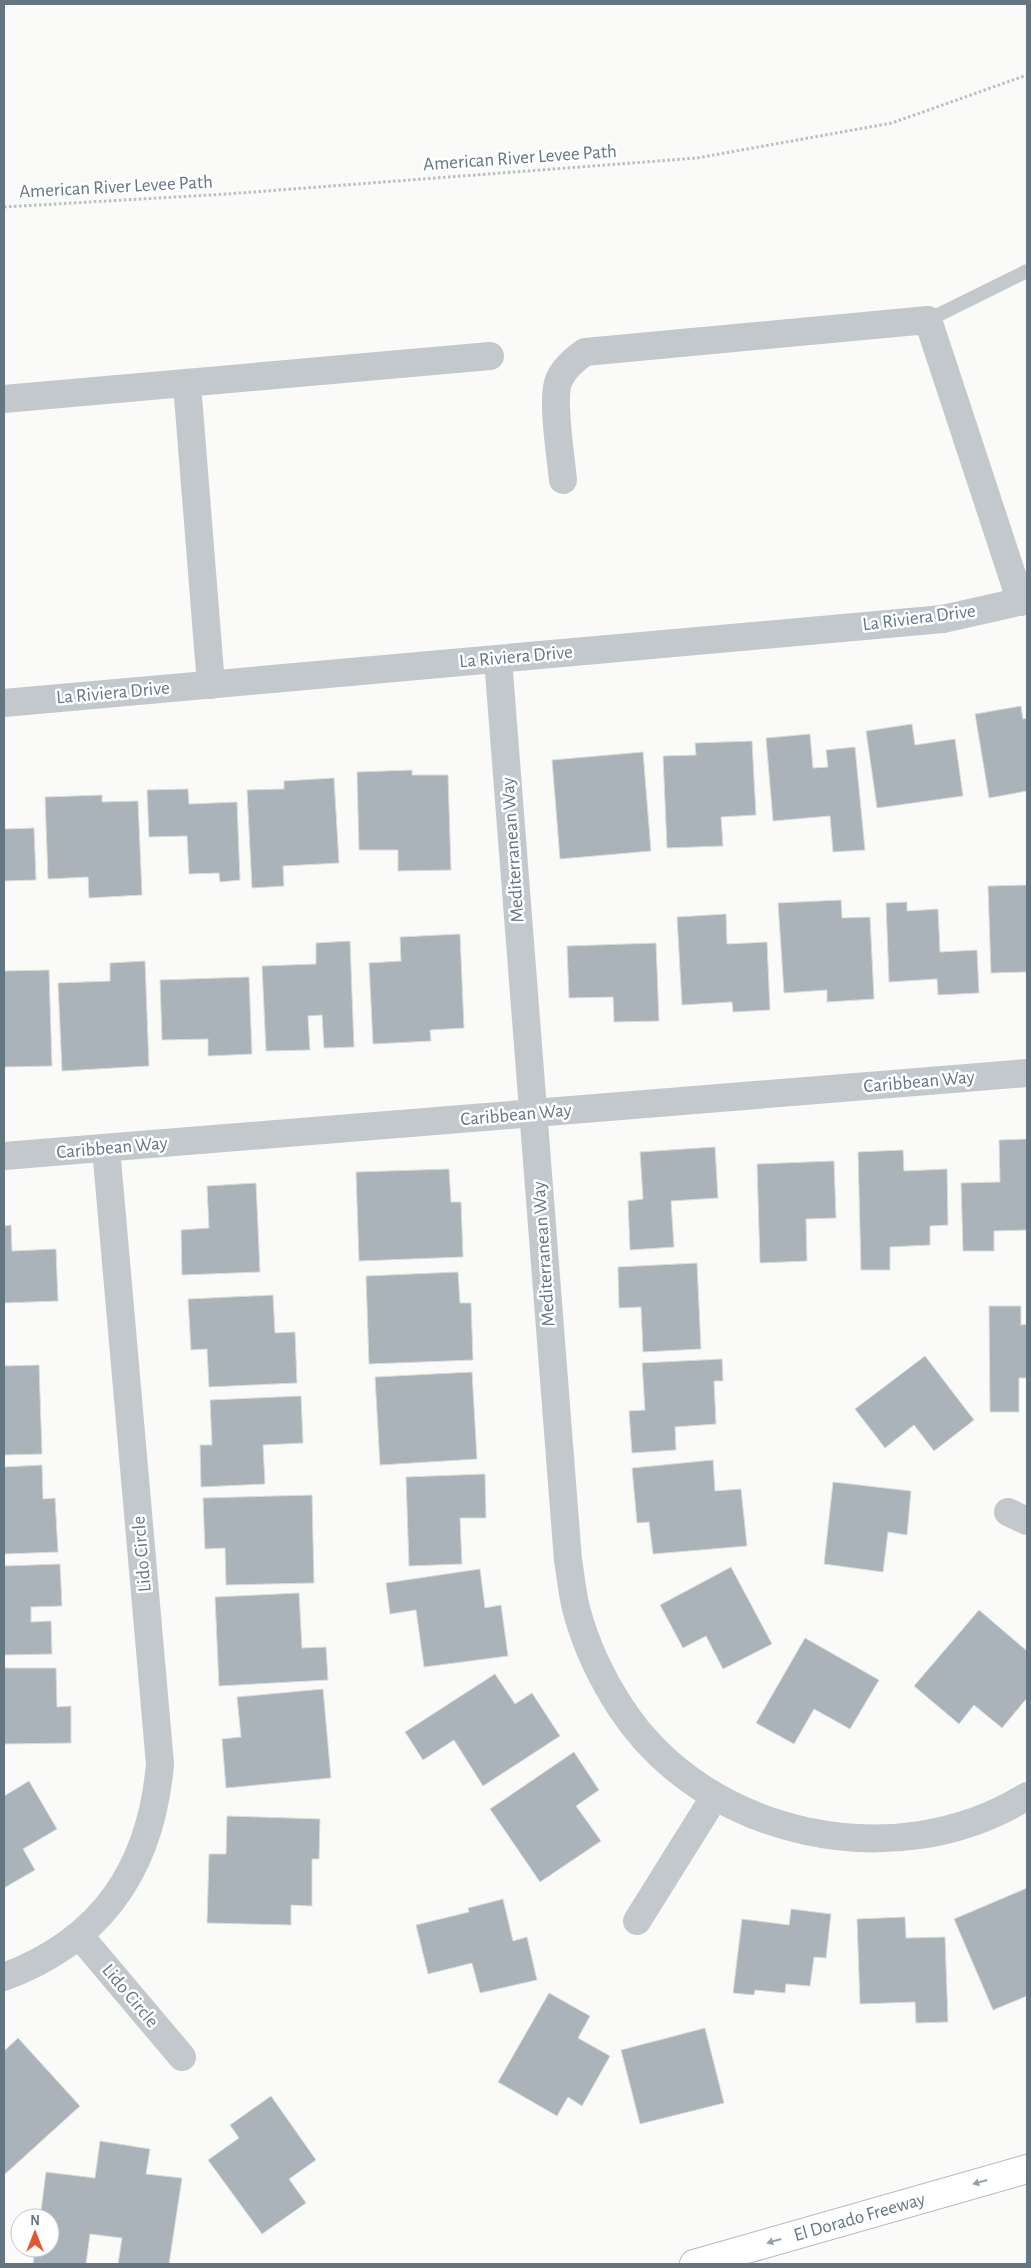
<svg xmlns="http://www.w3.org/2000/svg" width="1031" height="2268" viewBox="0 0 1031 2268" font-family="'Alegreya Sans',sans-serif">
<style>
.building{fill:#aab3b9;stroke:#dcdcda}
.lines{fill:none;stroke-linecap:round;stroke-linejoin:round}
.motorway-casing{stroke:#b4b9bd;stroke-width:30}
.path{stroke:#bbbfc2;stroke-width:3;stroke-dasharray:2.5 2.5;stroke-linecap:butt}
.service{stroke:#c3c8cc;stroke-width:14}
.minor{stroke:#c3c8cc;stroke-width:28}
.tertiary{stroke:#c3c8cc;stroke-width:28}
.motorway{stroke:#fff;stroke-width:28}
.oneway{fill:#939fa8}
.labels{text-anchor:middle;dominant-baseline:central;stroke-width:5;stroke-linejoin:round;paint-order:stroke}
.street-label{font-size:19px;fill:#657683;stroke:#fff}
</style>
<rect width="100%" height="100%" fill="#fafaf8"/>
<path class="building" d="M 1021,706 L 1023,719 L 1027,718 L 1027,791 L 989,798 L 975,714 Z
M 912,724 L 915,745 L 955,739 L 963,796 L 877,808 L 866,731 Z
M 810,734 L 813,768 L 828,767 L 826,750 L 855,747 L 865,850 L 833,852 L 830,816 L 773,821 L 766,738 Z
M 752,741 L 756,815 L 721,817 L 723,846 L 667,848 L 663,756 L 696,755 L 695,743 Z
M 643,752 L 651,851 L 560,859 L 552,760 Z
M 412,770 L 412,775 L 448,775 L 451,870 L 398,871 L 398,850 L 359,850 L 357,772 Z
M 334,778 L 339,863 L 283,866 L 284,886 L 252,888 L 247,790 L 284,789 L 284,781 Z
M 188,789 L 189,804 L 237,802 L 240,880 L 220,882 L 219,873 L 189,874 L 187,836 L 149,837 L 147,790 Z
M 102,795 L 102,802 L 138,801 L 142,895 L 89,898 L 88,877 L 48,879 L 45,797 Z
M 34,828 L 36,880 L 4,881 L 4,829 Z
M 1027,885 L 1027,972 L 991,973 L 988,886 Z
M 841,900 L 842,918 L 870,917 L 874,999 L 827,1002 L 827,990 L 784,993 L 778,903 Z
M 907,902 L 907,911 L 938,909 L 940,952 L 977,950 L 979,993 L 938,995 L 937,979 L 889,982 L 886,903 Z
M 726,914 L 727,944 L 767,942 L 770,1010 L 733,1012 L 732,1002 L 682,1005 L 677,917 Z
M 460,934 L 464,1028 L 430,1030 L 431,1041 L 373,1044 L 369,963 L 401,961 L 400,937 Z
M 350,941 L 354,1047 L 324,1048 L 322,1015 L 308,1016 L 310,1050 L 266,1051 L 262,966 L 316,964 L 316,943 Z
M 656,943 L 659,1021 L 614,1022 L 613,997 L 569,998 L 567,946 Z
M 145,961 L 149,1066 L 62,1071 L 58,983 L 110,981 L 110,963 Z
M 49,970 L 52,1066 L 4,1067 L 4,971 Z
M 249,977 L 252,1054 L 208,1056 L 208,1039 L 162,1040 L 160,980 Z
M 1027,1139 L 1027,1230 L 994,1231 L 994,1251 L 963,1251 L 961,1183 L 1000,1182 L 999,1140 Z
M 715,1147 L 718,1198 L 671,1201 L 674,1247 L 630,1250 L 628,1201 L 643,1199 L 640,1152 Z
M 903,1150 L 904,1171 L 947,1169 L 948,1225 L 930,1226 L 930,1245 L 890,1247 L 890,1270 L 861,1270 L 858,1152 Z
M 834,1161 L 836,1218 L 806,1219 L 807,1261 L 760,1263 L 757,1164 Z
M 449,1169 L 451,1202 L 461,1202 L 463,1257 L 359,1261 L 356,1172 Z
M 256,1183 L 260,1272 L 182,1275 L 181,1230 L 209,1228 L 207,1186 Z
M 11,1225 L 12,1251 L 56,1249 L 58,1301 L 4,1303 L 4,1226 Z
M 697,1263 L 701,1349 L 643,1352 L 641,1307 L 619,1308 L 618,1267 Z
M 458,1272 L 460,1303 L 471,1303 L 473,1360 L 369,1364 L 366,1276 Z
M 273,1295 L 275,1333 L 295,1332 L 297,1383 L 209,1387 L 207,1349 L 191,1350 L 188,1299 Z
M 989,1306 L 1021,1306 L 1021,1325 L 1027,1324 L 1027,1378 L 1019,1378 L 1019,1412 L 990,1412 Z
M 925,1356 L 974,1420 L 934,1451 L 914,1425 L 885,1448 L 855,1409 Z
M 722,1359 L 723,1381 L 714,1381 L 716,1424 L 675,1427 L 676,1450 L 632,1453 L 629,1411 L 645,1410 L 642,1363 Z
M 39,1365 L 42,1454 L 4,1455 L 4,1366 Z
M 472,1372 L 477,1459 L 380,1465 L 375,1377 Z
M 301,1396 L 303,1443 L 263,1445 L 265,1484 L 201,1487 L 200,1445 L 212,1445 L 210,1400 Z
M 713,1460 L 715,1491 L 741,1489 L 747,1546 L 653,1554 L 649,1522 L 637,1523 L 632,1468 Z
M 42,1465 L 43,1499 L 55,1498 L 58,1552 L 4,1554 L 4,1467 Z
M 485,1474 L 486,1518 L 460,1518 L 462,1564 L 409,1566 L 406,1477 Z
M 833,1482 L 911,1491 L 907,1535 L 888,1532 L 883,1572 L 824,1564 Z
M 312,1495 L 314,1583 L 226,1585 L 225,1548 L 205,1549 L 203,1498 Z
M 60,1564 L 62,1606 L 31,1607 L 31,1622 L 51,1621 L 52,1654 L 4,1655 L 4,1566 Z
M 731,1567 L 772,1644 L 723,1669 L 706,1636 L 683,1648 L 660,1605 Z
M 480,1569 L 485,1608 L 501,1605 L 508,1656 L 424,1667 L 416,1610 L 390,1614 L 386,1583 Z
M 299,1593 L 302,1648 L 326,1647 L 328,1680 L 219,1686 L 215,1597 Z
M 979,1610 L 1027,1651 L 1027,1698 L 1002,1728 L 974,1705 L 959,1724 L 914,1686 Z
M 805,1638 L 879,1680 L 850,1729 L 814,1709 L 794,1744 L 756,1723 Z
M 4,1668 L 56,1668 L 57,1707 L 71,1706 L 71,1743 L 4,1744 Z
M 495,1674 L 515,1704 L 532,1693 L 560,1736 L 483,1786 L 454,1740 L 423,1760 L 405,1732 Z
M 323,1689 L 331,1778 L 226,1788 L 222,1739 L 241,1737 L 237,1697 Z
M 574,1752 L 599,1790 L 576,1806 L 601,1841 L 540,1882 L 490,1809 Z
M 29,1781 L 57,1829 L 23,1849 L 35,1870 L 4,1888 L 4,1796 Z
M 227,1816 L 320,1819 L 319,1859 L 312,1859 L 312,1906 L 291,1905 L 291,1925 L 207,1923 L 209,1854 L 226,1854 Z
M 1027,1888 L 1027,1996 L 993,2010 L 954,1919 Z
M 503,1899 L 513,1941 L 527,1937 L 537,1980 L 480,1993 L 472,1963 L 428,1974 L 416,1925 L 469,1912 L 468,1908 Z
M 791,1909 L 831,1914 L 826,1958 L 814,1957 L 810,1986 L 786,1984 L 785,1993 L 755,1990 L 754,1995 L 733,1993 L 742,1919 L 789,1925 Z
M 905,1917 L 906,1938 L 945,1937 L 948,2022 L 916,2023 L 915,2002 L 860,2004 L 857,1919 Z
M 549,1993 L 590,2016 L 578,2038 L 610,2056 L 582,2106 L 568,2097 L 557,2116 L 498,2082 Z
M 705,2028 L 724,2103 L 640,2124 L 621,2050 Z
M 18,2038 L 80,2106 L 4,2175 L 4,2051 Z
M 271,2096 L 316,2160 L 289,2179 L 306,2203 L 262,2234 L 208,2160 L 239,2138 L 230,2125 Z
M 100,2141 L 150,2149 L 146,2174 L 182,2178 L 169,2264 L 118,2264 L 122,2238 L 90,2234 L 86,2264 L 33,2264 L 35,2248 L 50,2248 L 50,2218 L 40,2218 L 46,2172 L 95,2178 Z"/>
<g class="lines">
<defs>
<g id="motorway">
<path id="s1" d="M 694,2264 L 1027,2169"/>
</g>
</defs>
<use href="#motorway" class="motorway-casing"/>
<path class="path" d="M 4,207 L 227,194 L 697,158 L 892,123 L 1027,75"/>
<path class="service" d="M 928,320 L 1027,271"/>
<path class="minor" d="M 187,384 L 211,685
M 4,399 L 490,356
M 563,480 C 561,459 551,396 559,380 C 564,368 575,359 585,352 L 928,320 L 1021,602
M 498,659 L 568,1560 C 571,1577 572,1595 577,1612 C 586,1645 602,1679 621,1708 C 705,1837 896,1878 1027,1796
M 4,1156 L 1027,1073
M 1008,1512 L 1027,1521
M 637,1921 L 715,1796
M 79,1935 L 182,2057
M 4,1977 C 103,1940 151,1868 160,1764 L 106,1148"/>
<path class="tertiary" d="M 4,703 L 943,619 L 1027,600"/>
<use href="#motorway" class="motorway"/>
</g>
<defs><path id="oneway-solid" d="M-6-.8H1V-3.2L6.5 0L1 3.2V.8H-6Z" transform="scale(1.25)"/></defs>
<g class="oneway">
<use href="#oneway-solid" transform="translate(980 2182) rotate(164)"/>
<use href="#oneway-solid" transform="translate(774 2241) rotate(164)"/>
</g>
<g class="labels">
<g class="street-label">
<text transform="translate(520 158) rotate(-4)">American River Levee Path</text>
<text transform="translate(116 187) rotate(-3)">American River Levee Path</text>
<text transform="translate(919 618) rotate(-7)">La Riviera Drive</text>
<text transform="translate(516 657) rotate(-5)">La Riviera Drive</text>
<text transform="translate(113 693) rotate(-5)">La Riviera Drive</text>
<text transform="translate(513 850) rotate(-94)">Mediterranean Way</text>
<text transform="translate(919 1082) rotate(-5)">Caribbean Way</text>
<text transform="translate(516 1115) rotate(-5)">Caribbean Way</text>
<text transform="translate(112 1148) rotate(-5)">Caribbean Way</text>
<text transform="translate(544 1254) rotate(-94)">Mediterranean Way</text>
<text transform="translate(142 1554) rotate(-95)">Lido Circle</text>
<text transform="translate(130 1996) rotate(50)">Lido Circle</text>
<text stroke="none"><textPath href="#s1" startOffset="172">El Dorado Freeway</textPath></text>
</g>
</g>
<rect width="1031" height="2268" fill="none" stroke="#657683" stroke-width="10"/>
<g transform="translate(35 2233)"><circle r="24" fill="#ffffff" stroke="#c1c8cd"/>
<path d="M0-4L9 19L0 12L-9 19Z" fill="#e4572e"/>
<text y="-8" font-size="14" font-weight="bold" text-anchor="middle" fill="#657683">N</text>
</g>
</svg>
